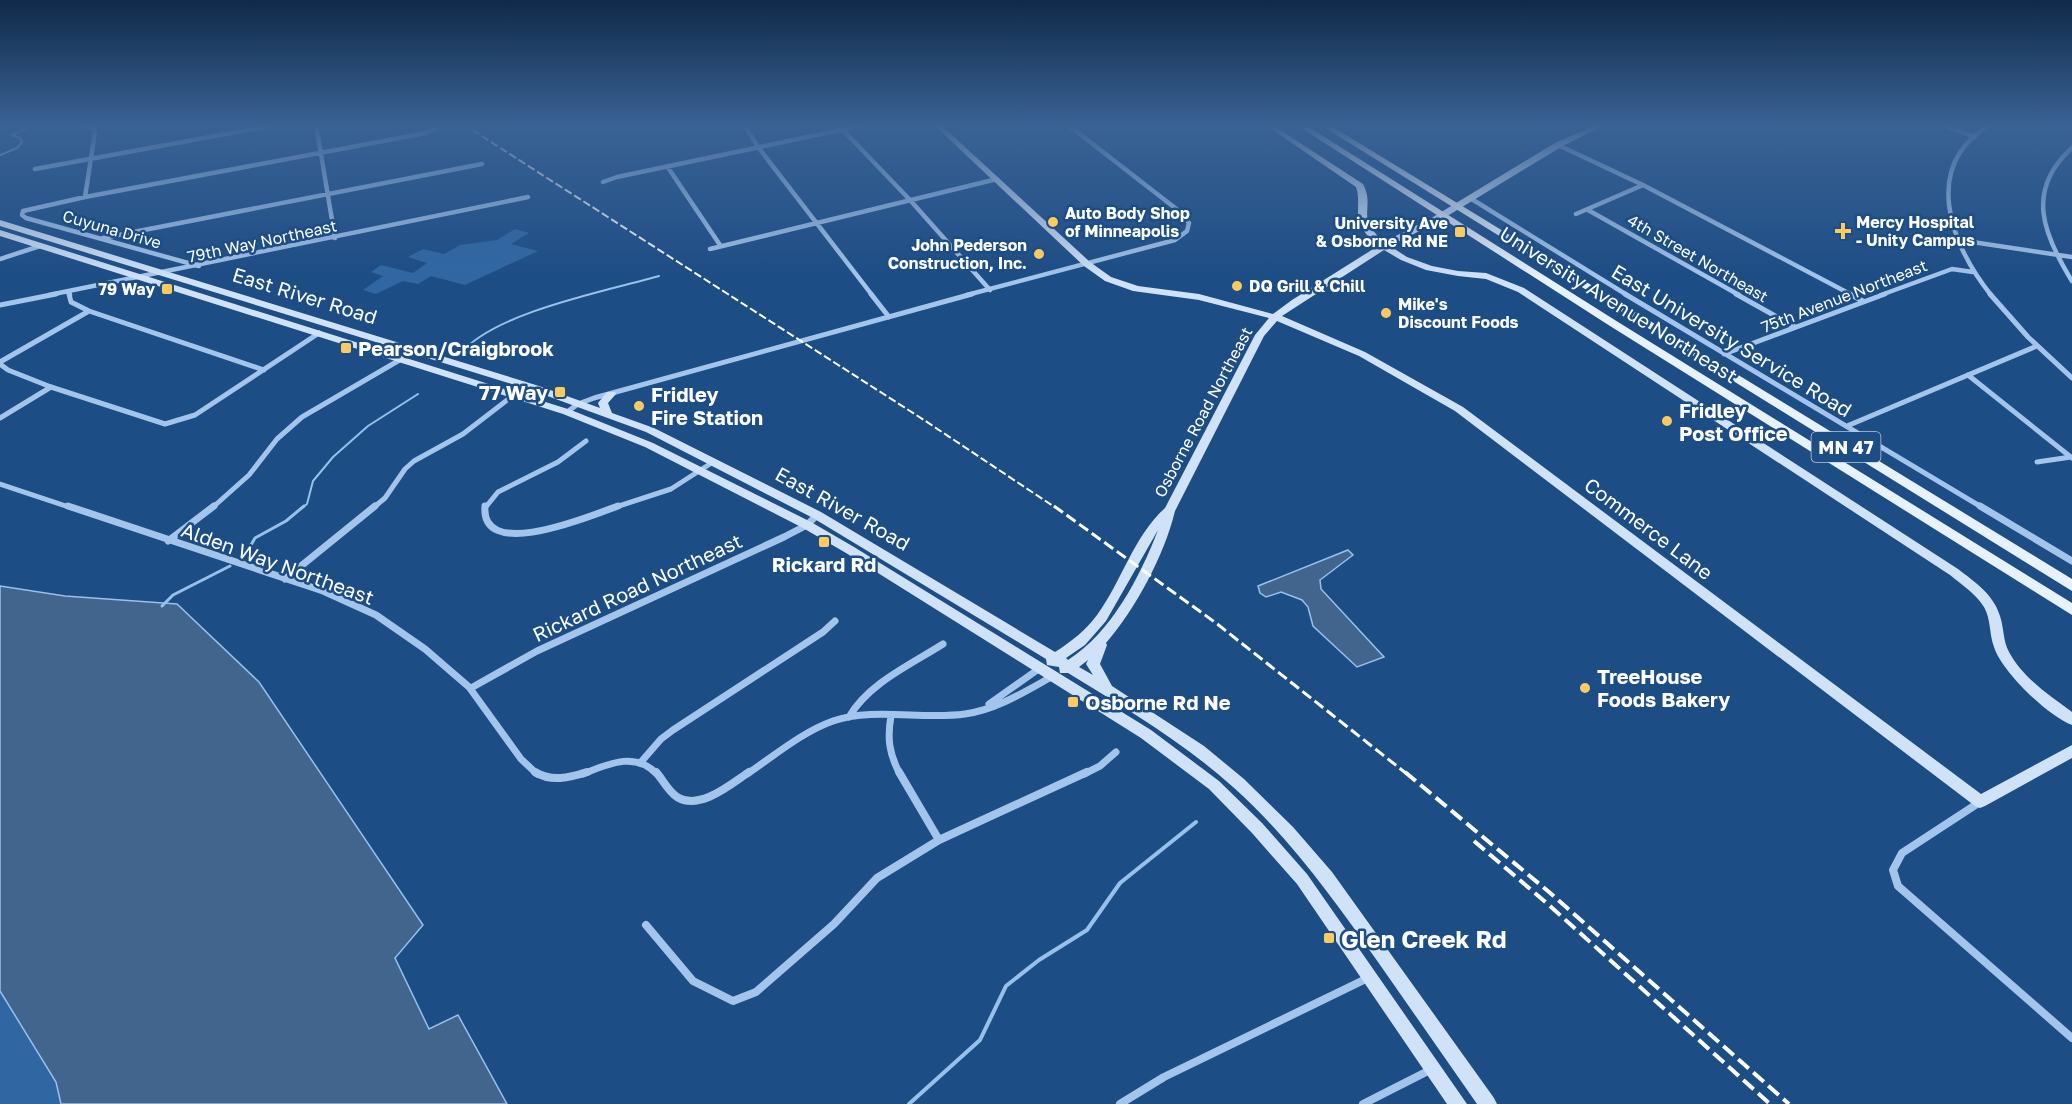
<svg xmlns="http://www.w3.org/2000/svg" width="2072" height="1104" viewBox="0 0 2072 1104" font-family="'Golos Text',sans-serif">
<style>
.green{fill:#3067a3}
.water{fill:#42658e;stroke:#97c1ec;stroke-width:1.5}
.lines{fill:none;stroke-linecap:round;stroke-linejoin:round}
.stream-far2{stroke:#97c1ec;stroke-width:2}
.stream-far1{stroke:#97c1ec;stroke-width:3}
.stream{stroke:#97c1ec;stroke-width:4}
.street-far3{stroke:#a4c5eb;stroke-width:4.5}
.street-far2{stroke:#a4c5eb;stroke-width:5}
.street-far1{stroke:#a4c5eb;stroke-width:7}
.street{stroke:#a4c5eb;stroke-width:8}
.secondary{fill:#d0e2f8;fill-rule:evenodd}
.primary{fill:#e8f1fe;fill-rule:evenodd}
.rail-far2{stroke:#fff;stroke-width:2;stroke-dasharray:8 3;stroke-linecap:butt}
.rail-far1{stroke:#fff;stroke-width:3;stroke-dasharray:11 4.5;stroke-linecap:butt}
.rail{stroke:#fff;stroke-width:4;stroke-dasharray:14 6;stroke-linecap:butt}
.poi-dot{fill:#fbcb62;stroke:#1d4d85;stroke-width:2}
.labels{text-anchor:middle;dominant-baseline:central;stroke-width:5;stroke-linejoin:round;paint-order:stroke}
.far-poi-label{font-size:16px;font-weight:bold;fill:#fff;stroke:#1d4d85;text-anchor:start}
.far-street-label{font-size:16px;fill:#fff;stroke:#1d4d85}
.shield{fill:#1d4d85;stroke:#bbcada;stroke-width:1.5}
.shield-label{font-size:18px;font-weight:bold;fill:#fff}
.street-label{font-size:20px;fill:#fff;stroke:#1d4d85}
.poi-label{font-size:20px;font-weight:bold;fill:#fff;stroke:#1d4d85;text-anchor:start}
.near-poi-label{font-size:24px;font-weight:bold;fill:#fff;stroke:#1d4d85;text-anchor:start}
</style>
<rect width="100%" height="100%" fill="#1d4d85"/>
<path class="green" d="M 515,229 L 529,233 L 511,244 L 538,251 L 465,285 L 431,276 L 418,284 L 403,281 L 376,294 L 363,290 L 383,276 L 371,272 L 381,265 L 413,273 L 427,263 L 408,257 L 423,249 L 444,254 L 460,245 L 497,240 Z
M 0,991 L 56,1082 L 61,1104 L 0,1104 Z"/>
<path class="water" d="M 1348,550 L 1353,555 L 1320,580 L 1321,589 L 1384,657 L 1357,667 L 1313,626 L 1308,607 L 1302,600 L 1281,592 L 1266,597 L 1260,593 L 1258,586 Z
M 0,586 L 65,596 L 177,604 L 259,682 L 423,925 L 395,958 L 429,1029 L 458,1015 L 507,1104 L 61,1104 L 56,1082 L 0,991 Z"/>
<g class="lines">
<path class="stream-far2" d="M 0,155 L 17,148 L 22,142 L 20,138 L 12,135 L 35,124
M 461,353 C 496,312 606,291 659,276
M 302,508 L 307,504 L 313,481 L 333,457 L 368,426 L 418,394"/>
<path class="stream-far1" d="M 247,552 L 255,538 L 286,521 L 304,506
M 162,606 L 173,595 L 230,566"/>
<path class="stream" d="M 909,1104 L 980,1040 L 1006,986 L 1039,960 L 1087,930 L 1120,883 L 1196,822"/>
<path class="street-far3" d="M 77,124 L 94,129 L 95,132 L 85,197
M 316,124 L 335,238
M 744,124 L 758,147 L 872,295
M 1940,124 L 1975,137
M 842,129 L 910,200 L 990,290
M 1558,145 L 1643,185 L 1852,295
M 2072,148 C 2025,190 2043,234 2072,281
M 667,166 L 720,245
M 35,169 L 281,124
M 603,182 L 617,177 L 869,124
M 1470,198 L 1627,295
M 1588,210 L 1739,295
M 1576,214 L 1643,185
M 103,238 L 482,164
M 1959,240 L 2072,257
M 710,249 L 997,179
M 0,259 L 40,246
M 199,266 L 26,218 L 22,215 L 23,211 L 85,197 L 426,133 L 436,128 L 431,124
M 69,291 L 70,295
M 49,295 L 528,197
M 967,295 L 1175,240 L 1187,231 L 1189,223 L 1179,211 L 1067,124
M 1881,295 L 1952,269 L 1973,272
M 1991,295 C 1950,244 1920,164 1992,124"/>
<path class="street-far2" d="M 69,294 L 71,302 L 89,311 L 264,370
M 871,294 L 889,317
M 1625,294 L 1983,508
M 1736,294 L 1795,327
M 1849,294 L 1863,301
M 1990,294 L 2028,337 L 2072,378
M 0,305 L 56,294
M 1724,354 L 1885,294
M 0,362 L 89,311
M 0,364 L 8,370 L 51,387 L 165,424 L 195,415 L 319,333
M 1968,375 L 2072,458
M 567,412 L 578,404 L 594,398 L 972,294
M 0,418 L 51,387
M 1847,426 L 2037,346
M 2037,462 L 2071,457
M 0,484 L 72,508
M 212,508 L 249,475 L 277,439 L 302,417 L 415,351
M 373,508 L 385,498 L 405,469 L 414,461 L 463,434 L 515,394
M 485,508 L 498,492 L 558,462 L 586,441
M 613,508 L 671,489 L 713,462"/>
<path class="street-far1" d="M 68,506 L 323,591 L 376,615 L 425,649 L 469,687 L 521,759 L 537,774
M 485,506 C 480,563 593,515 618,506
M 1980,506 L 2072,561
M 168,541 L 214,506
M 285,579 L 375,506
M 471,688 L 537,651 L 784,537 L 807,525 L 817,515
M 989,704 L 1040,668
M 891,716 C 887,738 889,754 900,774
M 849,717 C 869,683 910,665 943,644
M 641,762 L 661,739 L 673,730 L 823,632 L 835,621
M 583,774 C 608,764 635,751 657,774
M 747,774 C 774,756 802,732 833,721 C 873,707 923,720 965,714 C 996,710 1026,691 1053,676
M 1084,774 L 1100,766 L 1116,752"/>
<path class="street" d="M 535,772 C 551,782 569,778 587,772
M 656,772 C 663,780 668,791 677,797 C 700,811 731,784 749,772
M 899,772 L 939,840
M 1980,802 L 1902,853 L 1893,870 L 1898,886 L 2072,1038
M 646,925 L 693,981 L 733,1001 L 756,992 L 834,924 L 877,878 L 939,840 L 1087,772
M 1120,1104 L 1164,1077 L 1370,977
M 1363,1104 L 1430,1070"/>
<path class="secondary" d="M 933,124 L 940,124 L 1090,262 L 1111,277 L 1138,286 L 1199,294 L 1273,314 L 1292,300 L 1378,246 C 1368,237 1358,227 1358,212 C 1358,203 1359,196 1356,187 L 1264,124 L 1271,124 L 1363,184 C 1376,209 1354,215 1384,242 L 1433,217 L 1555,143 L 1598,124 L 1606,124 L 1561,147 L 1439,221 L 1390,246 L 1407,257 L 1432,266 L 1458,271 L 1486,273 L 1524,288 L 1958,569 C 1975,582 1994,595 2000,616 C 2004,628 2003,641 2009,652 C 2023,678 2049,695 2072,712 L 2072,725 C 2048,716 2002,672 1994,647 C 1989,634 1991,619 1984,607 C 1976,594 1961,584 1950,575 L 1518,292 L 1486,279 L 1458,276 L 1426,270 L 1401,260 L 1384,250 L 1282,316 L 1365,352 L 1463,407 L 1981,794 L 2072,745 L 2072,758 L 1985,806 L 1980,808 L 1975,806 L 1455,411 L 1359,356 L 1277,321 L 1264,336 L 1175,511 C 1164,556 1136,608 1106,643 L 1107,645 L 1100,664 L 1112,686 L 1204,746 L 1244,779 L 1293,827 L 1332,872 L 1494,1098 L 1497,1104 L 1477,1104 C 1444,1057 1411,1009 1378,962 C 1334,900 1290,838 1233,787 C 1183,742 1125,708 1068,673 L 1060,673 L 1059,667 L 1047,665 L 1046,659 L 813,518 L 646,432 L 531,390 L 0,226 L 0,220 L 539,386 L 600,408 L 598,403 L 607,392 L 615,392 L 616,394 L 608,403 L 612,413 L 654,428 L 821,512 L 1055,652 C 1071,642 1086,630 1097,615 C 1122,581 1133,537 1165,508 L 1255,335 L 1269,318 L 1199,300 L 1133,291 L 1105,281 L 1084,266 ZM 1158,530 C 1140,577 1111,633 1068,660 L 1066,658 L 1085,645 L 1106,621 ZM 1088,660 L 1086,664 L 1093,675 L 1079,667 Z
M 0,230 L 571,410 L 653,443 L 811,522 L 854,547 L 1151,730 L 1219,781 L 1262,823 L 1307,874 L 1467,1104 L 1447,1104 L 1297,884 L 1252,833 L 1209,789 L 1141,738 L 846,553 L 803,528 L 645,447 L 563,414 L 0,236 Z"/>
<path class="primary" d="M 1295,124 L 1304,124 L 1618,322 L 2072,603 L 2072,615 L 1610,326 Z
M 1319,124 L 1328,124 L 2072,579 L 2072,591 Z"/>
<path class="rail-far2" d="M 463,124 L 924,420 L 1056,508"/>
<path class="rail-far1" d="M 1054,506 L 1216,623 L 1407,774"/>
<path class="rail" d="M 1405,772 L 1549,892 L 1789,1104
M 1474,841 L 1550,906 L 1770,1104"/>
</g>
<linearGradient id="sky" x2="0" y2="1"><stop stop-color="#102a49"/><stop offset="0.45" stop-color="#3a6294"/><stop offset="1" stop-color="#3a6294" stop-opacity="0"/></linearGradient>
<rect width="2072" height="278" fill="url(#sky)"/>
<g class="poi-dot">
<circle cx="1053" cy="222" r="6"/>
<path d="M1840 222h6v6h6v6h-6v6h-6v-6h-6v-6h6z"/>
<rect x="1454" y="226" width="12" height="12" rx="3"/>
<circle cx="1039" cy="254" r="6"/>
<circle cx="1237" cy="286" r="6"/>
<rect x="161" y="283" width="12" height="12" rx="3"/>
<circle cx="1386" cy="313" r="6"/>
<rect x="340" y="342" width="12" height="12" rx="3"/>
<rect x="554" y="386" width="12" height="12" rx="3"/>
<circle cx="639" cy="406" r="6"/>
<circle cx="1667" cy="421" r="6"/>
<rect x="818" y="536" width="12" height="12" rx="3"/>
<circle cx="1585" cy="688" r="6"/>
<rect x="1067" y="696" width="12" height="12" rx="3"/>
<rect x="1323" y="932" width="12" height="12" rx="3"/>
</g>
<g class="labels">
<g class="far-poi-label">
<text x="1065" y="213">Auto Body Shop<tspan x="1065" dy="18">of Minneapolis</tspan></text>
<text x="1856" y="222">Mercy Hospital<tspan x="1856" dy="18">- Unity Campus</tspan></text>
<text x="1448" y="223" text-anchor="end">University Ave<tspan x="1448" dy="18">&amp; Osborne Rd NE</tspan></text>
<text x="1027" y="245" text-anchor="end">John Pederson<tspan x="1027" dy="18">Construction, Inc.</tspan></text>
<text x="1249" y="286">DQ Grill &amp; Chill</text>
<text x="155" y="289" text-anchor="end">79 Way</text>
<text x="1398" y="304">Mike's<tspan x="1398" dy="18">Discount Foods</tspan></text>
</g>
<g class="far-street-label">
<text transform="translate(112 229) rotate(16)">Cuyuna Drive</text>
<text transform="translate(262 241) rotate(-12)">79th Way Northeast</text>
<text transform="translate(1698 258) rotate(30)">4th Street Northeast</text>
<text transform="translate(1844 296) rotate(-21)">75th Avenue Northeast</text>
<text transform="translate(1203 412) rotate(-62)">Osborne Road Northeast</text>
</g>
<rect class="shield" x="1811.5" y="432" width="69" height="30" rx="4.5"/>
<g class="shield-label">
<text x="1846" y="447">MN 47</text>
</g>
<g class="street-label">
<text transform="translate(305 295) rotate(17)">East River Road</text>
<text transform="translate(1619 304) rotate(32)">University Avenue Northeast</text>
<text transform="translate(1732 340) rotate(31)">East University Service Road</text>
<text transform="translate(843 508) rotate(29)">East River Road</text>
<text transform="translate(1649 528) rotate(37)">Commerce Lane</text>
<text transform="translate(278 563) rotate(20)">Alden Way Northeast</text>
<text transform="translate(637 587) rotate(-25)">Rickard Road Northeast</text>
</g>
<g class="poi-label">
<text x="358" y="348">Pearson/Craigbrook</text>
<text x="548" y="392" text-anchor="end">77 Way</text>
<text x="651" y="394">Fridley<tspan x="651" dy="23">Fire Station</tspan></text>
<text x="1679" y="410">Fridley<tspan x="1679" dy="23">Post Office</tspan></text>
<text x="824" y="564" text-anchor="middle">Rickard Rd</text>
<text x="1597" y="676">TreeHouse<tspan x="1597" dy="23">Foods Bakery</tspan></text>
<text x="1085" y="702">Osborne Rd Ne</text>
</g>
<g class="near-poi-label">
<text x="1341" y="938">Glen Creek Rd</text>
</g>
</g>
</svg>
